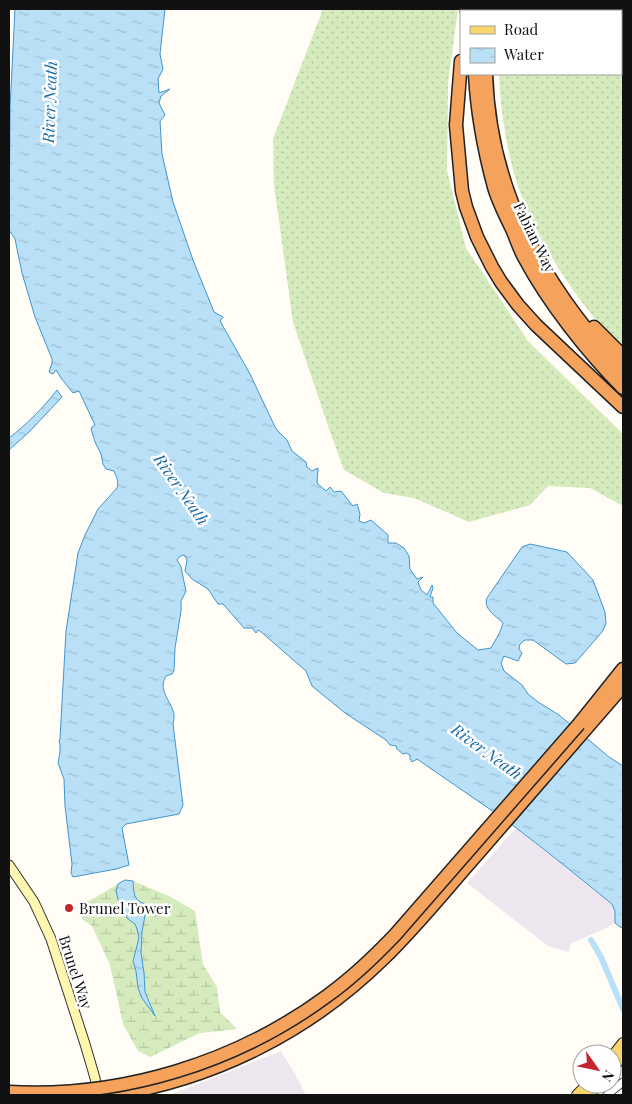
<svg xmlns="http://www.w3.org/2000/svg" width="632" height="1104" viewBox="0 0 632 1104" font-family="'Playfair Display',serif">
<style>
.industrial{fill:#eee6ef}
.grass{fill:url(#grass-dots)}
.wetland{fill:url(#wetland-marsh)}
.water{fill:url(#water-ripples);stroke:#3f96cf}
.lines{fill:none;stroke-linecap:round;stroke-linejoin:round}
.canal{stroke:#b9e0f7;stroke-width:6}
.street-casing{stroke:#444;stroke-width:9}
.secondary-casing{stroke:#333;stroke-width:11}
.primary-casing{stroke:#222;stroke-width:12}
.highway-casing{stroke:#222;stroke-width:15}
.street{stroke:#fff;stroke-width:7}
.secondary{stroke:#fff6b0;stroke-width:9}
.primary{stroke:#f9d66b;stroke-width:10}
.highway{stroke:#f5a25d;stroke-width:12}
.highway-bridge-casing{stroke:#222;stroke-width:15;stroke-linecap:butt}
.highway-bridge{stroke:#f5a25d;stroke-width:12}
.poi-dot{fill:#c4262e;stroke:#fff;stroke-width:2}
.labels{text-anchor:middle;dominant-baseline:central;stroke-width:5;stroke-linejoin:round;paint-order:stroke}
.street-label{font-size:15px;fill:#111;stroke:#fff}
.poi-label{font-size:15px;fill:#111;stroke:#fff;text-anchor:start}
.water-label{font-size:16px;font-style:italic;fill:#1768a6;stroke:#fff}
</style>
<defs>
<pattern id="grass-dots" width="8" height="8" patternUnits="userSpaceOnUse" patternTransform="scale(1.25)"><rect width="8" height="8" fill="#d5ebbd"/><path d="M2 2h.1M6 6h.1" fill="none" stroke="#b6c8a1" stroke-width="1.8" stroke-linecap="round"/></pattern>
<pattern id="wetland-marsh" width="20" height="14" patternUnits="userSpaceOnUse" patternTransform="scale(1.25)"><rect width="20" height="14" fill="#d5ebbd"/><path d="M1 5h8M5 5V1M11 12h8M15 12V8" fill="none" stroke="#b6c8a1"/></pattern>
<pattern id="water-ripples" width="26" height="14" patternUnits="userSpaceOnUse" patternTransform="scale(1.25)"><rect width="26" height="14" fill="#b9e0f7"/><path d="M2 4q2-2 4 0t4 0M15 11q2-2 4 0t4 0" fill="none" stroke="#9ebfd3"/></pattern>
</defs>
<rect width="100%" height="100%" fill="#fffdf5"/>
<path class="industrial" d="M 516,828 L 612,904 L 615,911 L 615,923 L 604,929 L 570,944 L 569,952 L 548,946 L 467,883 Z
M 281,1051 L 299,1081 L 306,1095 L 170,1095 Z"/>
<path class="grass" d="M 323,9 L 458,9 L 448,83 L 447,171 L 466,248 L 528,341 L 623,434 L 623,506 L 590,488 L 548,486 L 530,505 L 469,522 L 414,498 L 384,493 L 344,470 L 328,426 L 293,322 L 274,185 L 273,139 Z
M 502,9 L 623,9 L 623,350 C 579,305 537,243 517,183 C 514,175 512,166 510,157 C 504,130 500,102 499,74 L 621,74 L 621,11 L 501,11 Z"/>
<path class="wetland" d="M 133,881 L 169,896 L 195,911 L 203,964 L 217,987 L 220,1012 L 237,1029 L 200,1033 L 150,1057 L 138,1051 L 123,1024 L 110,965 L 92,926 L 82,919 L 82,905 L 118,884 L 116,891 L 137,929 L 139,938 L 133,961 L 136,971 L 138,988 L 154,1014 L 145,992 L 144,973 L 141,953 L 142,932 L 145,915 L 151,910 L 145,912 L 134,896 Z"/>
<path class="water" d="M 15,9 L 165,9 L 160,54 L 163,69 L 158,79 L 159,93 L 170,89 L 161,96 L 159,103 L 165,115 L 160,121 L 162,154 L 173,202 L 193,260 L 214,312 L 223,317 L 220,321 L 250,374 L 276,429 L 287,440 L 292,451 L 306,462 L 307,467 L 312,471 L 318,468 L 317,483 L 326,491 L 330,487 L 334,492 L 341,491 L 353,506 L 357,504 L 360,514 L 359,521 L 364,523 L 371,520 L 388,535 L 388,543 L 396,543 L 404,548 L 409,556 L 410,569 L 417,579 L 423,577 L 418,582 L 421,590 L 427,595 L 432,585 L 433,588 L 430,597 L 433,597 L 433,603 L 457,633 L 478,650 L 491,648 L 500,632 L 503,623 C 495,615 483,609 487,598 L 522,547 L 530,544 L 567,552 L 593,580 L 605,612 L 606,624 L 602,632 L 575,663 L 566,664 L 533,640 L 525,640 L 520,644 L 519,649 L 522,653 L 518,661 L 504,656 L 501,663 L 504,671 L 522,685 L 528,694 L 538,702 L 559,715 L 609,757 L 623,766 L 623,928 L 620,927 L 615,923 L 615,911 L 612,904 C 580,878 548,852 515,827 C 483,804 450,782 417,759 L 412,762 L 410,759 L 410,755 L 406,753 L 403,754 L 397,749 L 396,746 L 390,745 L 386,740 L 345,713 L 312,686 L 306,671 L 260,631 L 258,630 L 256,633 L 252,628 L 244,628 L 223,604 L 218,604 L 208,589 L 192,579 L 185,571 L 187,560 L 185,556 L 183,555 L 179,557 L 177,560 L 181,567 L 186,591 L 181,601 L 181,611 L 175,648 L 174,671 L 172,674 L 166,676 C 157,691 172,701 174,715 C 174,718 174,721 173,724 L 183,805 L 179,814 L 126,824 L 122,828 L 129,865 L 116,869 L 73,877 L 71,873 L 72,864 L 65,806 L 64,779 L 58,763 L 60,752 L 60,744 L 59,741 L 60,738 L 66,631 L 78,553 L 85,535 L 98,509 L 117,488 C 119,481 116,476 114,471 L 106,469 L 103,464 L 101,454 L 95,442 L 91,429 L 92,427 L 95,425 L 79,391 L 73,393 L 61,378 L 56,370 L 53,374 L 49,372 L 52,363 L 52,359 L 35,317 L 22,273 L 15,239 L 9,230 L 10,108 Z
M 57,390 L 62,397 L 29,432 L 9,450 L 9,438 C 27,424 43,408 57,390 Z
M 125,880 L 133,881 C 134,893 133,900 145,904 L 145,912 L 153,908 L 145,915 L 142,932 L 141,953 L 144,973 L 145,992 L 155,1016 L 142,998 L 138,988 L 136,971 L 133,961 L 139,938 L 137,929 L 135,924 L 128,919 L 119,903 L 116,891 L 118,884 Z"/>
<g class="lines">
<path class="canal" d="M 591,940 L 601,957 L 623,1009"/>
<defs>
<path id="street" d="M 607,1095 L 623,1082"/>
<path id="secondary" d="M 9,865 L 34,902 L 51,939 L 85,1044 L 95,1078 L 98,1095"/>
<path id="primary" d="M 612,1057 L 623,1043
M 612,1069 L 623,1055
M 577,1095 L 588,1084
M 588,1095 L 599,1084"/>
<path id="highway" d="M 467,11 L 468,9
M 477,11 L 478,9
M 488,11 L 488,9
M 461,61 L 456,125 L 462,191 L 466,207 L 477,237 L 492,267 L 501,282 L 518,305 L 536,325 L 623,407
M 475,74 C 477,112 484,150 494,187 C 498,201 505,215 512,229 C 516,238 519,248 524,257 C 548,302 587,352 623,388
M 486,74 C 490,194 544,286 623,372
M 594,327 L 623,356
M 579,724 L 623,669
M 112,1095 C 215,1079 310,1031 384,958 C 418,925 448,887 480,851 C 527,796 575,741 623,686"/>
</defs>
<use href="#street" class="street-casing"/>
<use href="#secondary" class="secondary-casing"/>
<use href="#primary" class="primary-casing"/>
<use href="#highway" class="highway-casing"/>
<use href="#street" class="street"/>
<use href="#secondary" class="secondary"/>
<use href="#primary" class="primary"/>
<use href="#highway" class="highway"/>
<defs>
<path id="highway-bridge" d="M 9,1092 C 122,1098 236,1063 327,996 C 352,978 374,957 395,935 L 579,724"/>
</defs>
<use href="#highway-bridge" class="highway-bridge-casing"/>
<use href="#highway-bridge" class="highway-bridge"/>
</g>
<circle class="poi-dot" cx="69" cy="908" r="5"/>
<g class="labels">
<g class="street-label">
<text transform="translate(535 237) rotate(64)">Fabian Way</text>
<text transform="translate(76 972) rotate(72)">Brunel Way</text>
</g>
<g class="poi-label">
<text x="79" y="908">Brunel Tower</text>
</g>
<g class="water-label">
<text transform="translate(49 102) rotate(-88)">River Neath</text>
<text transform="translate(182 489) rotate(55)">River Neath</text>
<text transform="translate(487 751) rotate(36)">River Neath</text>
</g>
</g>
<rect width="632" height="1104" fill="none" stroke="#111111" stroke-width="20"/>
<rect x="460" y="10" width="162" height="65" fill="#ffffff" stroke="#a0a0a0"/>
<rect x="470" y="26" width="25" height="8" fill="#f9d66b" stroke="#a0a0a0"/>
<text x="504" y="35" font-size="15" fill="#111111">Road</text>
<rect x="470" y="48" width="25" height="15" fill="url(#water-ripples)" stroke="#a0a0a0"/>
<text x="504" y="60" font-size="15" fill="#111111">Water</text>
<g transform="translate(597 1069) rotate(123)"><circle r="24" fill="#ffffff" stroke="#a0a0a0"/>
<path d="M0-4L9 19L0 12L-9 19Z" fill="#c4262e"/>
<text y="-8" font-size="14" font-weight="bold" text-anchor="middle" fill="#111111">N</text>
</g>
</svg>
